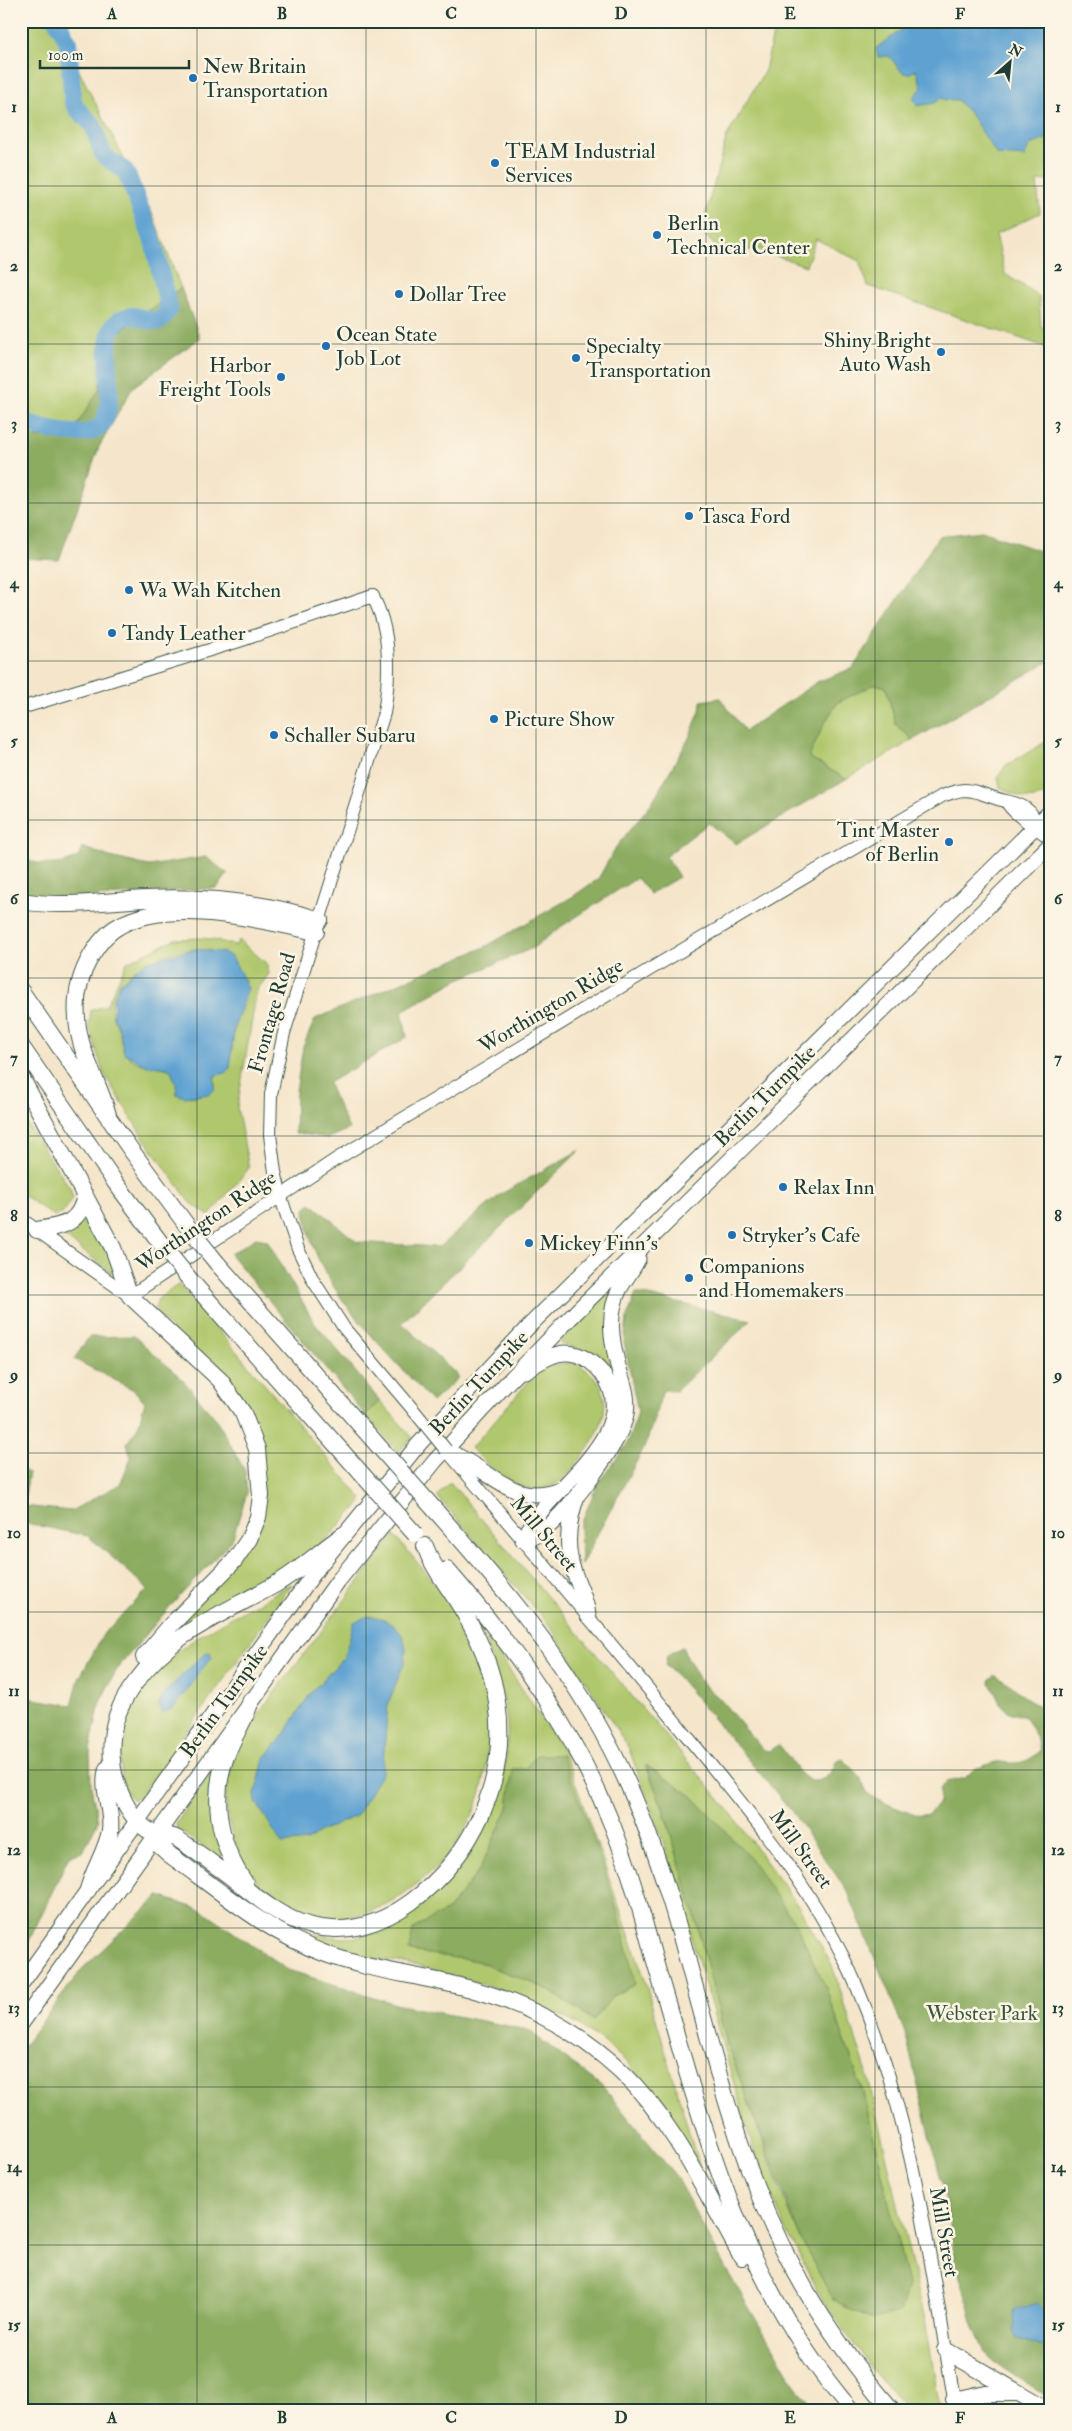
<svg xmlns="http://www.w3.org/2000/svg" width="1072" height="2431" viewBox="0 0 1072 2431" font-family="'IM FELL Double Pica',serif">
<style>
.green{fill:#b0c86d;stroke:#688250;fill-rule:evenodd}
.forest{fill:#8cac60;stroke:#56744a}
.water{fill:#5ea2d2;stroke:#3e7083}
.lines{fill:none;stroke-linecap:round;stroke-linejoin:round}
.river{stroke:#5ea2d2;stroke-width:18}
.secondary-casing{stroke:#3f564b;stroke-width:14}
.trunk-casing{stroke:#3f564b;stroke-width:17}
.motorway-casing{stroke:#3f564b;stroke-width:18}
.secondary{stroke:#fff;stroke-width:12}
.trunk{stroke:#fff;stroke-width:15}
.motorway{stroke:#fff;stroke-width:16}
.secondary-bridge-casing{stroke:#3f564b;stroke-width:14;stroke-linecap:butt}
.motorway-bridge-casing{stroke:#3f564b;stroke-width:18;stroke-linecap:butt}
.secondary-bridge{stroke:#fff;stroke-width:12}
.motorway-bridge{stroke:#fff;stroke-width:16}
.grid{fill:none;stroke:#1f3d34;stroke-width:1;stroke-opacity:0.55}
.poi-dot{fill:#1f6fb2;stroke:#fcf5e5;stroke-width:2}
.labels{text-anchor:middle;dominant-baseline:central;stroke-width:5;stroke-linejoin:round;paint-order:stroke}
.poi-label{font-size:21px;fill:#1f3d34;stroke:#fcf5e5;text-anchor:start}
.street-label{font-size:21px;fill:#1f3d34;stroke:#fcf5e5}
.park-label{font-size:21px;fill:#3c593f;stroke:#fcf5e5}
.neatline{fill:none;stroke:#1f3d34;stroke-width:2}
.grid-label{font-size:16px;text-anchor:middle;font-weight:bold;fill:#1f3d34}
</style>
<rect width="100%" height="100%" fill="#fcf5e5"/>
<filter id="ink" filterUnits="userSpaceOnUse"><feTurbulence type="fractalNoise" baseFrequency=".02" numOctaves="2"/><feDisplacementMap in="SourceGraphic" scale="10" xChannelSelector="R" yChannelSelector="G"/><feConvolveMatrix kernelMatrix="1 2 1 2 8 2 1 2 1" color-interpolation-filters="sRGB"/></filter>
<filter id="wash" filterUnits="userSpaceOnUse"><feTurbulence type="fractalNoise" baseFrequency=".0096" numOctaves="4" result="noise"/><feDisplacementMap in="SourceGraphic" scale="20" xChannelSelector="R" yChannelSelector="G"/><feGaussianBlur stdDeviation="1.12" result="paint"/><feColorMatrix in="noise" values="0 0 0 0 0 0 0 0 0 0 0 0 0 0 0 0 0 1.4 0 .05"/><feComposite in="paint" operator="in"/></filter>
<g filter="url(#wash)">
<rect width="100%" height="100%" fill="#f5e6cb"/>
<path class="green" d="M 21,21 L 68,21 L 77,67 L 153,215 L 181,288 L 107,341 L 99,390 L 69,438 L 21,437 Z
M 776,21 L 1051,21 L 1051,180 L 1037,181 L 1040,213 L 996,234 L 1005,274 L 1039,296 L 1041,327 L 1051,331 L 1051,349 L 868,286 L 859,261 L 816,239 L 806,266 L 757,249 L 723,254 L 701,231 L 727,136 L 765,70 Z
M 875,684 L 886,687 L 896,725 L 913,740 L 846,779 L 808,757 L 825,722 L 838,702 Z
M 1051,739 L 1051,791 C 1031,804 1020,798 1000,787 L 998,777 L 1006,765 Z
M 204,938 L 236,945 L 239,940 L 267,964 L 269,974 L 257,990 L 237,1108 L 249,1168 L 209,1216 L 190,1202 L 143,1137 L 103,1072 L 89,1026 L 91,1010 L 106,1006 L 127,962 L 175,939 ZM 196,949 L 223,953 L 232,957 L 248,988 L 234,1028 L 230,1068 L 225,1073 L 215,1075 L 215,1089 C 205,1095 188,1100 177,1094 L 176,1084 L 171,1070 C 157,1064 142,1069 128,1056 C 120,1049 122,1037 118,1028 C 117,1025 114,1022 113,1018 C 101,975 163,951 196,949 Z
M 21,1115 L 70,1188 L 73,1198 L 63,1213 L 54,1216 L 21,1194 Z
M 85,1211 L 117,1271 L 112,1273 L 61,1234 Z
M 179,1284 L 363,1500 L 327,1539 L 293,1565 L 167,1635 L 262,1525 L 249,1417 L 154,1310 L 158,1299 Z
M 613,1290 L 613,1369 L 608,1372 L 591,1353 L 559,1343 L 607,1292 Z
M 572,1362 C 625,1384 604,1433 575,1465 C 570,1471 565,1478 559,1482 C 554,1486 536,1491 530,1489 C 506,1485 487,1464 471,1448 L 529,1381 L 545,1367 Z
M 380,1401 L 413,1438 L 398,1452 L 365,1415 Z
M 450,1482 L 728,1809 L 799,1907 L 832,1965 L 866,2070 L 926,2324 L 940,2410 L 908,2410 L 872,2370 L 821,2297 L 783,2223 L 754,2152 L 661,1834 L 628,1747 L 549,1625 L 437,1496 ZM 646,1766 L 826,1988 L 863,2092 L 908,2285 L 833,2299 L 802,2242 L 782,2194 L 727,2044 L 695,1917 L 664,1811 Z
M 394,1535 C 435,1582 480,1637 490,1700 C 491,1710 489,1721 489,1730 C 488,1774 480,1811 454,1847 C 446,1860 434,1869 423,1879 C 364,1929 291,1940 246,1866 C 234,1847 224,1813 226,1790 C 227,1780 232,1767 235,1757 C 248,1723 274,1694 295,1666 C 328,1622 361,1579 394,1535 Z
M 292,1584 L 140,1797 L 133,1800 C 121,1790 122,1775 120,1761 C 109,1679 202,1633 262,1601 C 272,1596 281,1588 292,1584 Z
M 488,1638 L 564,1751 L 643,1974 L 701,2173 C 679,2132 656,2090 622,2058 C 566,2006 489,1984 417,1966 C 390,1959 361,1959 334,1951 C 323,1948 312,1939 301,1933 C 317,1934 344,1940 358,1937 C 367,1935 377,1928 386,1925 C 465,1890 516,1798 506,1712 C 503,1689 492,1665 486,1643 ZM 526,1768 L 635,1984 L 613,1996 L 593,2020 L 545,1988 L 477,1961 L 409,1951 L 413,1929 L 449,1909 L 479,1871 L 508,1808 L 513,1769 Z
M 216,1764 L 223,1855 L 221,1859 L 177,1829 L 176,1824 Z"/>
<path class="forest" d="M 181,288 L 200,338 L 133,387 L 99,447 L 59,560 L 21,558 L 21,437 L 69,438 L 99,390 L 107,341 Z
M 982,531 L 1051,555 L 1051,660 L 913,740 L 896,725 L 886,687 L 875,684 L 838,702 L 825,722 L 809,757 L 846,779 L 736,844 L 709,823 L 666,856 L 679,877 L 650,894 L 637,878 L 562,926 L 533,948 L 457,980 L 402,1011 L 407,1037 L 328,1083 L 349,1129 L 328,1138 L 295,1133 L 296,1091 L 303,1047 L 315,1019 L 485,947 L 572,897 L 598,879 L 616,847 L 651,804 L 689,738 L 700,711 L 701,701 L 720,698 L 745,731 L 817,682 L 853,668 L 939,536 Z
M 82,847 L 110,857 L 149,866 L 206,857 L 228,874 L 217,888 L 69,899 L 21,895 L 21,858 C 40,866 62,867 79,856 Z
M 580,1150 L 402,1323 L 459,1377 L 432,1402 C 385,1347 311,1286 305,1209 L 311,1203 L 357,1242 L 439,1247 L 501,1194 Z
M 256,1238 L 267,1240 L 314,1322 L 380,1401 L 365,1415 L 230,1254 Z
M 636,1293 L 751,1320 L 676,1391 L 663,1390 L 646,1444 L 581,1565 L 580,1526 L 597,1485 L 627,1444 L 638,1412 L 624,1342 L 627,1318 Z
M 134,1336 L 182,1379 L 216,1419 L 245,1471 L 247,1493 L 232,1540 L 167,1610 L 117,1669 L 100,1702 L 90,1750 L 91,1786 L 98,1821 L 83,1852 L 69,1856 L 22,1956 L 21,1697 L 72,1705 L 79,1679 L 104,1633 L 148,1589 L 88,1536 L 21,1522 L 21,1469 L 29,1473 L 23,1506 L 71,1511 L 120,1484 L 131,1458 L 127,1443 L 138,1427 L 145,1402 L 134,1390 L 74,1359 L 89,1337 Z
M 682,1647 L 701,1682 L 719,1698 L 763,1750 L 769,1751 L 778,1745 L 781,1747 L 800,1773 L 810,1781 C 824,1782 833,1774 836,1761 L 842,1758 L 860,1777 L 867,1792 L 875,1799 L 912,1814 L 928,1815 L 939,1803 L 940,1789 L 946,1782 L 965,1778 L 975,1768 C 983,1768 989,1762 997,1762 C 1001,1761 1005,1763 1009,1763 C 1022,1764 1032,1760 1040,1750 L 1036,1737 L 1025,1717 L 1009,1712 L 1000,1703 L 989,1680 L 996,1675 L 1010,1684 L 1028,1700 L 1051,1713 L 1051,2321 L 1049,2319 L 1018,2339 L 1046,2348 L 1051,2347 L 1051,2399 L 995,2362 L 985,2353 L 972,2323 L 966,2296 L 956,2265 L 944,2192 L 905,2033 L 848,1892 L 790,1809 L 678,1677 L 665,1665 L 667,1655 Z
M 536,1755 L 562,1755 C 590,1831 620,1905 635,1984 L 613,1996 L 593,2020 L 545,1988 L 477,1961 L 409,1951 L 413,1929 L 449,1909 L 479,1871 L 508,1808 L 513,1769 L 526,1768 Z
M 646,1765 L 692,1796 L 747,1854 L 795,1923 L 826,1988 L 863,2092 L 908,2285 L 900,2312 L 874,2319 L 855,2313 L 833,2299 L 802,2242 L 727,2044 L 695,1917 L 664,1811 Z
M 159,1896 L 201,1910 L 288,1970 L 399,2005 L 528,2030 L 603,2087 L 675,2175 L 726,2269 L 798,2390 L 818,2410 L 21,2410 L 21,2049 L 83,1968 Z"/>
<path class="water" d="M 906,21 L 1051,21 L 1051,137 L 1030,145 L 1024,157 L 997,155 L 971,115 L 957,100 L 946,100 L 941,98 L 935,103 L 917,106 L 913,97 L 922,88 L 916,70 L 908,74 L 902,72 L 889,56 L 878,57 L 876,48 L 903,29 Z
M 196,949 L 225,953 L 232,957 L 248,988 L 234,1028 L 230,1068 L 225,1073 L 214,1076 L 215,1089 L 210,1094 L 184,1097 L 177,1094 L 176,1084 L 171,1070 L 162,1067 L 147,1066 L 124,1053 L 119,1029 L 113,1016 L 114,998 L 120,983 L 145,962 Z
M 368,1616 L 380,1618 L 394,1625 L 403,1636 L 406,1649 L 405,1661 L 388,1704 L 382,1773 L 356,1816 L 322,1831 L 307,1841 L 282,1844 L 256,1802 L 255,1795 L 264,1759 L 283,1736 L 310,1694 L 344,1657 L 354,1622 Z
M 210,1652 L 212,1658 C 197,1670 178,1715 161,1713 L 159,1703 L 165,1692 L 205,1653 Z
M 1036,2303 C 1052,2312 1051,2330 1051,2347 L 1046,2348 L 1018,2339 L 1014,2330 L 1013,2311 Z"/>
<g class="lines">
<path class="river" d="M 21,420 C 38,429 54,432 73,433 C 138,439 90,344 117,322 C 135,308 142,323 160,321 L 169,309 L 153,241 L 128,177 L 124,170 L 103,155 L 93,125 L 78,110 L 73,102 L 68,42 L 57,21"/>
</g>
</g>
<g filter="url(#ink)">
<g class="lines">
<defs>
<path id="secondary" d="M 21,708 L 239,641 L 373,596 L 374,599 C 392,634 390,676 384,713 L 284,1033 L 271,1094 L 270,1135 L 275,1172 L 283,1204 L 298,1249 L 313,1280 L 344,1328 L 415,1412
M 1006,801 C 1016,818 1036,826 1051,839
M 21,1219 L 130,1296 L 335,1160 L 652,968 L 942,796 C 949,794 957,790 965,790 C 980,791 991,798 1006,801 C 1020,804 1034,809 1036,826
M 449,1453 C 529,1547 609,1640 686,1735 C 752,1815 816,1890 857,1987 C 914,2121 931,2268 956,2410"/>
<path id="trunk" d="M 446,1450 C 455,1455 465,1459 473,1465 C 506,1485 523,1504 563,1488
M 576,1499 C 568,1523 565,1548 574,1572 C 579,1588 587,1599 588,1616
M 523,1540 C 528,1539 533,1538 537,1535 C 562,1521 622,1442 626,1414 C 629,1397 623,1382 618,1366 C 611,1339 607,1314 620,1288 C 626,1278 633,1269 638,1259
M 523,1540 C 539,1492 649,1435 602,1373 C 593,1362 580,1353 566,1353 C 551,1353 537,1364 524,1371
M 21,1984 L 319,1566 L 418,1445 L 529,1326 L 1051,811
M 21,2024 L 338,1581 L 435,1461 L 505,1385 L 577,1311 L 1051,844"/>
<path id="motorway" d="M 21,901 C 62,908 105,901 147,899 C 207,896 262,902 320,920
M 21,991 L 131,1150 L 191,1231
M 21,1046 L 115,1182 L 165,1249
M 21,1077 L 113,1248 L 130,1296 L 220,1380 L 243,1413 L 257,1449 L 261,1496 L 258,1517 L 249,1539 L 234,1561 L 170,1626 L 144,1657
M 109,1119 C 101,1084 79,1055 77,1018 C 75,997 80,975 91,956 C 98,944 106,933 119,926 C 169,897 262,920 316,932
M 37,1230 C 63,1226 80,1224 85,1195
M 217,1263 L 382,1450
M 191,1281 L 361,1473
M 435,1510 C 518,1604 589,1687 637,1805 C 688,1929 707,2063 756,2187 C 788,2270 834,2343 892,2410
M 343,1535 C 320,1551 300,1570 276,1584 C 222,1615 174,1630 135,1683 C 118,1705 109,1732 112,1761 C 114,1784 130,1824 154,1833 C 161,1836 169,1835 176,1838 C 195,1850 213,1864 231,1877 C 256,1897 280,1918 311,1926 C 347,1935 382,1923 411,1902 C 473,1856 509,1779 497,1702 C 492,1666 476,1631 457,1601 C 445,1582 432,1566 425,1546
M 447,1570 C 515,1648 575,1730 613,1827 C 630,1870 642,1914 654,1958 C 702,2121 737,2277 851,2410
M 156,1834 L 159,1845 L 170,1855 C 219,1890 268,1933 326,1954 C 366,1969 410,1974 451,1984 C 514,1998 573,2026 621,2071 C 675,2123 705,2192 742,2257
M 245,1883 C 218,1843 209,1794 229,1749 C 236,1732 246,1718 251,1700
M 88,1890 C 93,1870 106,1852 110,1831 C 113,1811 101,1789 107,1769
M 945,2350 L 1048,2410
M 954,2400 L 985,2393 L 1016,2393"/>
</defs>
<use href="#secondary" class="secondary-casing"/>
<use href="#trunk" class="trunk-casing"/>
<use href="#motorway" class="motorway-casing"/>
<use href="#secondary" class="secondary"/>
<use href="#trunk" class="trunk"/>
<use href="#motorway" class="motorway"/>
<defs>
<path id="secondary-bridge" d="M 415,1412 L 446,1450"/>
<path id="motorway-bridge" d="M 191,1231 L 217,1263
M 165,1249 L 191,1281
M 382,1450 L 435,1510
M 361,1473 L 415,1534"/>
</defs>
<use href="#secondary-bridge" class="secondary-bridge-casing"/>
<use href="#motorway-bridge" class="motorway-bridge-casing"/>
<use href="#secondary-bridge" class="secondary-bridge"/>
<use href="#motorway-bridge" class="motorway-bridge"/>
</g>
</g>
<path class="grid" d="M 197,21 L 197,2410M 366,21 L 366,2410M 536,21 L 536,2410M 706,21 L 706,2410M 875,21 L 875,2410M 21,186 L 1051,186M 21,344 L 1051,344M 21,503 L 1051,503M 21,661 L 1051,661M 21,820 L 1051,820M 21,978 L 1051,978M 21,1136 L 1051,1136M 21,1295 L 1051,1295M 21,1453 L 1051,1453M 21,1612 L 1051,1612M 21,1770 L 1051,1770M 21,1928 L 1051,1928M 21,2087 L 1051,2087M 21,2245 L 1051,2245"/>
<g class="poi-dot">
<circle cx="193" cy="78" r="5"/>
<circle cx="495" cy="163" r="5"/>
<circle cx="657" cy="235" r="5"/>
<circle cx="399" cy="294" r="5"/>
<circle cx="326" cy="346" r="5"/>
<circle cx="941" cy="352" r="5"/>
<circle cx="576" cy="358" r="5"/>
<circle cx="281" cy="377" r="5"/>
<circle cx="689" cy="516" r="5"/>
<circle cx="129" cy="590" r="5"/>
<circle cx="112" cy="633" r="5"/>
<circle cx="494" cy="719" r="5"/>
<circle cx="274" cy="735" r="5"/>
<circle cx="949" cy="842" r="5"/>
<circle cx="783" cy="1187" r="5"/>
<circle cx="732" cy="1235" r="5"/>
<circle cx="529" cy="1243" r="5"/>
<circle cx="689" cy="1278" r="5"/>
</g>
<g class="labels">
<g class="poi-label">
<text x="203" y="66">New Britain<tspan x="203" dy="24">Transportation</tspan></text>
<text x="505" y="151">TEAM Industrial<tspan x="505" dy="24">Services</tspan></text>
<text x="667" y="223">Berlin<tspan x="667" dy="24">Technical Center</tspan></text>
<text x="409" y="294">Dollar Tree</text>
<text x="336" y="334">Ocean State<tspan x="336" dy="24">Job Lot</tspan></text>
<text x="931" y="340" text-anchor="end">Shiny Bright<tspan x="931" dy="24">Auto Wash</tspan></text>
<text x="586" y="346">Specialty<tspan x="586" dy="24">Transportation</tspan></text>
<text x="271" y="365" text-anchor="end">Harbor<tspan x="271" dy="24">Freight Tools</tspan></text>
<text x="699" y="516">Tasca Ford</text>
<text x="139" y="590">Wa Wah Kitchen</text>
<text x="122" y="633">Tandy Leather</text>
<text x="504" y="719">Picture Show</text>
<text x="284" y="735">Schaller Subaru</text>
<text x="939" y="830" text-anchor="end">Tint Master<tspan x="939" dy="24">of Berlin</tspan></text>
<text x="793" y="1187">Relax Inn</text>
<text x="742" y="1235">Stryker's Cafe</text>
<text x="539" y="1243">Mickey Finn's</text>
<text x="699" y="1266">Companions<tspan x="699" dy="24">and Homemakers</tspan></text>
</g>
<g class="street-label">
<text transform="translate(551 1006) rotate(-31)">Worthington Ridge</text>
<text transform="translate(272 1013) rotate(-74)">Frontage Road</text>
<text transform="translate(765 1096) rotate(-45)">Berlin Turnpike</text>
<text transform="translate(206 1221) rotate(-34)">Worthington Ridge</text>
<text transform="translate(479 1383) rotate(-47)">Berlin Turnpike</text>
<text transform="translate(544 1534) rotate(50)">Mill Street</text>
<text transform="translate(224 1701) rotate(-54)">Berlin Turnpike</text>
<text transform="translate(801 1849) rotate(54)">Mill Street</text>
<text transform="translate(944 2232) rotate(80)">Mill Street</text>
</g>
<g class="park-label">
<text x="982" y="2013">Webster Park</text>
</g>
</g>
<rect width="1072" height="2431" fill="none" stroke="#fcf5e5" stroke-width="55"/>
<g transform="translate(1010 62) rotate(27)" stroke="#fcf5e5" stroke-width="4" paint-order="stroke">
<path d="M0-4L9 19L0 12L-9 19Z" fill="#1f3d34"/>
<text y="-8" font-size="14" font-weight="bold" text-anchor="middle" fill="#1f3d34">N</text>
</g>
<path d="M40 60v8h149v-8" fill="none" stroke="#1f3d34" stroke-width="2.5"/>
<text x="48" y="60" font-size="15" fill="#1f3d34" stroke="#fcf5e5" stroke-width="4" paint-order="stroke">100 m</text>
<rect x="28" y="28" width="1016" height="2376" class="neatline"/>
<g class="grid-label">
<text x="112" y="19">A</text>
<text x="282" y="19">B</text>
<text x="451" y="19">C</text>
<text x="621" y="19">D</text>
<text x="790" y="19">E</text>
<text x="960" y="19">F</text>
<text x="14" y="112">1</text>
<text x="1058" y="112">1</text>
<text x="14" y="271">2</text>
<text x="1058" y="271">2</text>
<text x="14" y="429">3</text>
<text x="1058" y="429">3</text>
<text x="14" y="588">4</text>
<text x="1058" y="588">4</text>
<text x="14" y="746">5</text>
<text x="1058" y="746">5</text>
<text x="14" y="904">6</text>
<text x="1058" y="904">6</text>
<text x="14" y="1063">7</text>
<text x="1058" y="1063">7</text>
<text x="14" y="1221">8</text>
<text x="1058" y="1221">8</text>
<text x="14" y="1380">9</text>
<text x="1058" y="1380">9</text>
<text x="14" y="1538">10</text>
<text x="1058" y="1538">10</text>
<text x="14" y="1696">11</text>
<text x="1058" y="1696">11</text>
<text x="14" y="1855">12</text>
<text x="1058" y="1855">12</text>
<text x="14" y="2013">13</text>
<text x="1058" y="2013">13</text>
<text x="14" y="2172">14</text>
<text x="1058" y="2172">14</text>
<text x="14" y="2330">15</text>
<text x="1058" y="2330">15</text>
<text x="112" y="2423">A</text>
<text x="282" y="2423">B</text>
<text x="451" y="2423">C</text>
<text x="621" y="2423">D</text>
<text x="790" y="2423">E</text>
<text x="960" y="2423">F</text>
</g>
</svg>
